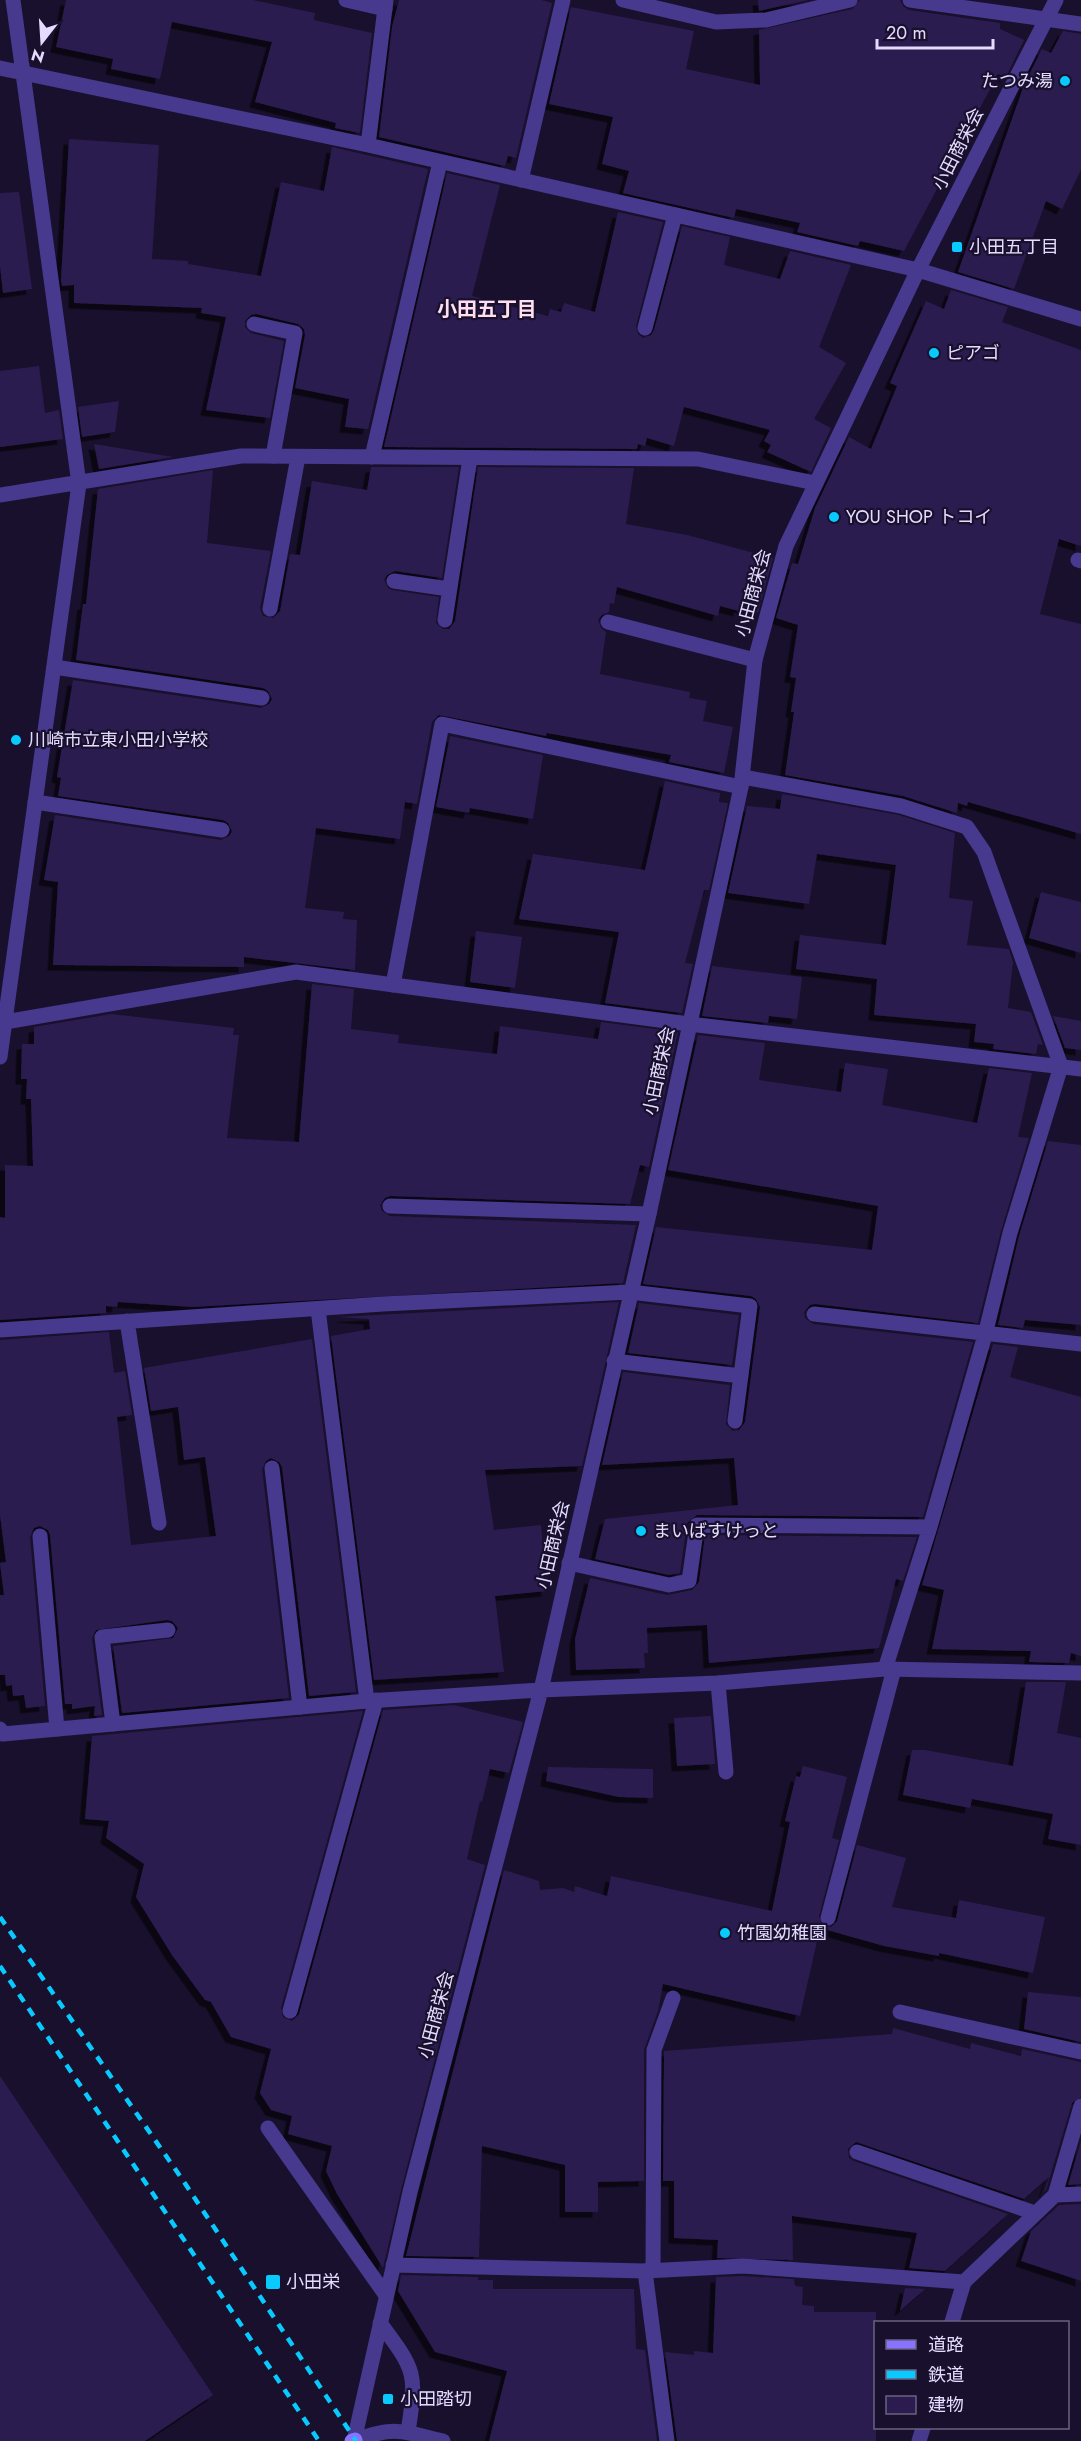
<svg xmlns="http://www.w3.org/2000/svg" width="1081" height="2441" viewBox="0 0 1081 2441" font-family="Jost,'Noto Sans JP',sans-serif">
<style>
.building{fill:#2c1b4f;filter:url(#shadow)}
.lines{fill:none;stroke-linecap:round;stroke-linejoin:round}
.lane{stroke:#46398e;stroke-width:15}
.street{stroke:#46398e;stroke-width:15}
.secondary{stroke:#8773ff;stroke-width:15}
.rail{stroke:#08caff;stroke-width:4.5;stroke-dasharray:9 8;stroke-linecap:butt}
.poi-dot{fill:#08caff;stroke:#19102d;stroke-width:2}
.labels{text-anchor:middle;dominant-baseline:central;stroke-width:4.5;stroke-linejoin:round;paint-order:stroke}
.poi-label{font-size:18px;fill:#e4dcff;stroke:#19102d;text-anchor:start}
.street-label{font-size:18px;fill:#e4dcff;stroke:#19102d}
.neighbourhood-label{font-size:20px;font-weight:bold;fill:#ffdeef;stroke:#19102d}
</style>
<defs>
<filter id="shadow"><feDropShadow dx="-5.5" dy="5.5" stdDeviation="0" flood-color="#0009"/></filter>
</defs>
<rect width="100%" height="100%" fill="#19102d"/>
<path class="building" d="M 66,0 L 253,0 L 315,13 L 314,20 L 372,33 L 360,133 L 335,128 L 336,123 L 255,102 L 272,42 L 172,22 L 160,79 L 111,69 L 113,59 L 56,47 Z
M 399,0 L 542,0 L 552,3 L 516,158 L 508,156 L 505,166 L 379,137 L 392,27 Z
M 758,0 L 808,0 L 759,11 Z
M 860,0 L 900,0 L 904,7 L 909,10 L 1000,23 L 1000,29 L 1024,40 L 1006,77 L 998,74 L 904,251 L 860,241 L 858,246 L 797,232 L 800,223 L 736,209 L 734,218 L 623,193 L 629,171 L 602,164 L 613,117 L 549,104 L 571,7 L 694,31 L 686,69 L 760,85 L 759,30 L 852,9 Z
M 1063,31 L 1081,34 L 1081,170 L 1062,209 L 1046,201 L 1014,289 L 958,272 L 1024,85 L 1042,49 L 1051,53 Z
M 69,139 L 159,145 L 152,259 L 188,261 L 188,264 L 261,276 L 281,182 L 324,191 L 332,147 L 428,169 L 368,429 L 345,427 L 349,399 L 295,388 L 305,335 L 304,329 L 298,324 L 256,314 L 251,315 L 245,321 L 245,327 L 251,333 L 284,341 L 270,418 L 206,410 L 226,317 L 201,313 L 202,308 L 74,303 L 74,285 L 62,286 L 61,280 Z
M 447,173 L 500,185 L 472,296 L 548,316 L 550,309 L 561,312 L 564,303 L 595,312 L 618,212 L 663,222 L 636,326 L 638,334 L 643,338 L 651,335 L 654,330 L 682,226 L 730,237 L 724,265 L 780,279 L 790,251 L 851,265 L 819,347 L 846,363 L 814,419 L 831,428 L 811,472 L 767,452 L 771,445 L 764,441 L 770,430 L 684,407 L 674,446 L 647,438 L 645,446 L 638,444 L 637,449 L 384,447 Z
M 19,192 L 32,289 L 3,293 L 0,266 L 0,193 Z
M 951,290 L 1008,307 L 1002,322 L 1081,350 L 1081,546 L 1059,539 L 1040,614 L 1081,624 L 1081,834 L 968,802 L 967,806 L 958,803 L 957,813 L 903,796 L 785,775 L 794,712 L 791,712 L 796,678 L 790,677 L 798,625 L 776,618 L 792,563 L 798,564 L 815,508 L 849,437 L 871,449 L 897,386 L 890,383 L 926,301 L 944,309 Z
M 39,366 L 45,413 L 59,410 L 63,439 L 0,447 L 0,371 Z
M 119,401 L 115,432 L 82,437 L 78,407 Z
M 94,444 L 173,457 L 99,469 Z
M 371,467 L 459,467 L 442,578 L 395,571 L 387,575 L 384,580 L 388,588 L 392,590 L 439,597 L 436,623 L 443,629 L 449,629 L 455,621 L 478,467 L 634,468 L 626,524 L 687,535 L 773,558 L 758,613 L 739,607 L 739,611 L 720,606 L 718,616 L 617,587 L 614,604 L 610,603 L 609,612 L 602,615 L 598,620 L 601,628 L 606,632 L 600,674 L 690,692 L 689,698 L 707,701 L 703,721 L 733,727 L 724,773 L 669,762 L 671,755 L 547,733 L 546,736 L 439,715 L 432,722 L 417,804 L 405,802 L 400,839 L 316,828 L 305,908 L 344,912 L 343,919 L 357,920 L 355,970 L 244,957 L 244,967 L 53,965 L 58,882 L 44,880 L 55,815 L 221,840 L 229,836 L 232,831 L 228,823 L 223,820 L 58,796 L 61,778 L 57,777 L 73,680 L 261,708 L 269,704 L 272,699 L 268,691 L 263,688 L 76,660 L 83,604 L 86,604 L 98,489 L 213,470 L 207,543 L 271,551 L 260,608 L 263,616 L 273,618 L 280,611 L 290,554 L 300,555 L 312,481 L 367,490 Z
M 450,736 L 543,755 L 533,819 L 470,808 L 469,813 L 436,807 Z
M 665,781 L 720,793 L 719,802 L 728,803 L 709,890 L 704,890 L 685,963 L 693,964 L 682,1013 L 605,1003 L 619,932 L 519,919 L 533,854 L 645,870 Z
M 782,794 L 899,815 L 955,833 L 949,898 L 973,901 L 967,945 L 1009,949 L 1013,962 L 1008,1008 L 1031,1012 L 1043,1045 L 1038,1044 L 1036,1054 L 993,1049 L 994,1044 L 974,1042 L 976,1024 L 874,1015 L 877,979 L 796,969 L 800,935 L 886,945 L 896,865 L 817,854 L 809,904 L 728,893 L 747,806 L 780,809 Z
M 1041,892 L 1081,902 L 1081,953 L 1029,938 Z
M 476,931 L 522,937 L 515,988 L 470,982 Z
M 712,966 L 802,977 L 797,1019 L 769,1016 L 768,1023 L 702,1016 Z
M 312,984 L 354,989 L 351,1029 L 399,1035 L 398,1043 L 497,1054 L 500,1026 L 598,1039 L 601,1022 L 678,1032 L 649,1167 L 640,1165 L 630,1204 L 390,1196 L 385,1198 L 380,1205 L 382,1211 L 390,1216 L 636,1225 L 623,1283 L 192,1307 L 118,1302 L 117,1307 L 106,1306 L 106,1313 L 0,1320 L 0,1217 L 5,1218 L 5,1165 L 33,1166 L 31,1099 L 26,1099 L 27,1079 L 21,1079 L 22,1044 L 34,1044 L 34,1027 L 111,1014 L 234,1028 L 233,1035 L 239,1035 L 227,1138 L 299,1142 Z
M 1053,1016 L 1081,1021 L 1081,1050 L 1065,1048 Z
M 698,1035 L 765,1043 L 759,1080 L 841,1092 L 845,1063 L 888,1069 L 882,1105 L 977,1123 L 989,1068 L 1032,1073 L 1018,1137 L 1029,1138 L 1001,1231 L 978,1323 L 815,1304 L 810,1305 L 804,1312 L 805,1318 L 813,1324 L 973,1342 L 923,1517 L 697,1515 L 687,1523 L 680,1573 L 669,1575 L 595,1559 L 605,1519 L 738,1505 L 734,1458 L 602,1465 L 623,1372 L 730,1385 L 726,1424 L 733,1431 L 739,1430 L 745,1422 L 760,1307 L 756,1299 L 751,1296 L 643,1284 L 656,1227 L 872,1250 L 878,1206 L 668,1170 Z
M 1048,1141 L 1081,1145 L 1081,1325 L 1025,1320 L 1023,1328 L 998,1325 L 1019,1236 Z
M 619,1302 L 582,1466 L 485,1470 L 494,1530 L 541,1525 L 547,1591 L 495,1596 L 504,1672 L 374,1680 L 331,1336 L 370,1329 L 369,1319 L 338,1317 Z
M 639,1303 L 739,1315 L 732,1365 L 628,1353 Z
M 109,1332 L 114,1373 L 125,1371 L 132,1415 L 117,1417 L 131,1545 L 216,1536 L 205,1457 L 184,1460 L 178,1407 L 151,1411 L 144,1368 L 312,1339 L 356,1692 L 309,1696 L 282,1467 L 279,1462 L 271,1458 L 266,1461 L 262,1469 L 289,1698 L 122,1713 L 113,1646 L 173,1638 L 178,1628 L 172,1621 L 167,1620 L 96,1630 L 92,1638 L 102,1715 L 94,1716 L 95,1706 L 72,1709 L 72,1704 L 65,1704 L 50,1535 L 48,1530 L 40,1526 L 34,1528 L 30,1537 L 45,1706 L 26,1708 L 24,1695 L 13,1696 L 12,1685 L 6,1686 L 5,1675 L 0,1675 L 0,1595 L 4,1595 L 0,1563 L 6,1562 L 0,1515 L 0,1340 Z
M 993,1344 L 1018,1347 L 1010,1377 L 1081,1397 L 1081,1656 L 1071,1653 L 1069,1663 L 1029,1662 L 1031,1651 L 932,1649 L 944,1590 L 922,1585 Z
M 705,1535 L 917,1537 L 903,1581 L 896,1579 L 879,1648 L 709,1663 L 707,1625 L 647,1628 L 648,1653 L 644,1653 L 645,1668 L 576,1670 L 575,1639 L 590,1578 L 667,1595 L 692,1590 L 699,1582 Z
M 1026,1682 L 1066,1682 L 1057,1733 L 1081,1738 L 1081,1845 L 1048,1839 L 1053,1814 L 972,1799 L 970,1808 L 903,1795 L 912,1750 L 925,1750 L 1013,1766 Z
M 454,1705 L 523,1722 L 509,1773 L 490,1769 L 482,1802 L 480,1801 L 467,1859 L 485,1865 L 401,2190 L 383,2268 L 337,2194 L 326,2171 L 332,2146 L 288,2134 L 292,2116 L 271,2110 L 260,2093 L 271,2049 L 231,2037 L 211,2002 L 205,2000 L 172,1955 L 136,1897 L 144,1864 L 106,1838 L 109,1821 L 85,1819 L 92,1736 L 363,1711 L 281,2008 L 283,2017 L 292,2021 L 299,2014 L 383,1710 Z
M 711,1716 L 715,1764 L 677,1766 L 674,1718 Z
M 803,1766 L 847,1777 L 832,1838 L 839,1840 L 819,1916 L 822,1925 L 831,1927 L 837,1921 L 857,1845 L 906,1858 L 892,1907 L 956,1918 L 959,1900 L 1045,1917 L 1033,1973 L 939,1953 L 939,1956 L 884,1946 L 820,1928 L 800,2016 L 663,1984 L 658,2011 L 644,2050 L 644,2181 L 598,2182 L 598,2212 L 565,2212 L 565,2165 L 482,2146 L 479,2257 L 406,2256 L 504,1870 L 539,1881 L 540,1890 L 563,1888 L 574,1892 L 575,1886 L 607,1896 L 611,1876 L 772,1911 L 790,1822 L 785,1821 L 796,1776 L 800,1777 Z
M 548,1767 L 653,1769 L 653,1798 L 619,1797 L 546,1781 Z
M 1028,1992 L 1081,1997 L 1081,2042 L 1024,2029 Z
M 893,2028 L 970,2049 L 971,2043 L 1021,2056 L 1022,2049 L 1081,2062 L 1081,2097 L 1072,2103 L 1046,2190 L 1044,2192 L 1049,2177 L 1024,2199 L 856,2142 L 848,2149 L 849,2158 L 854,2161 L 1008,2214 L 945,2271 L 909,2268 L 917,2233 L 792,2216 L 793,2260 L 717,2258 L 718,2240 L 674,2238 L 674,2181 L 663,2181 L 664,2051 L 892,2034 Z
M 0,2076 L 213,2395 L 145,2441 L 0,2441 Z
M 1081,2141 L 1081,2184 L 1068,2185 Z
M 1081,2204 L 1081,2281 L 1021,2261 L 1031,2231 L 1059,2205 Z
M 401,2275 L 478,2277 L 478,2280 L 493,2280 L 493,2289 L 634,2289 L 636,2349 L 645,2350 L 657,2441 L 489,2441 L 507,2371 L 435,2352 L 398,2291 Z
M 743,2276 L 794,2279 L 795,2286 L 803,2287 L 802,2305 L 814,2306 L 814,2312 L 876,2312 L 876,2441 L 677,2441 L 665,2352 L 694,2355 L 694,2351 L 713,2353 L 716,2277 Z
M 905,2288 L 925,2289 L 900,2311 Z"/>
<g class="lines">
<path class="lane" d="M 346,0 L 385,9
M 623,0 L 716,22 L 766,20 L 850,0
M 910,0 L 1081,24
M 521,180 L 563,0
M 254,324 L 295,333 L 273,456
M 645,328 L 675,215
M 372,457 L 440,162
M 394,581 L 449,589
M 270,609 L 298,457
M 445,620 L 470,458
M 608,622 L 755,660
M 54,667 L 262,698
M 743,777 L 901,806 L 967,827 L 984,852 L 1061,1066 L 1010,1233 L 985,1335 L 930,1527 L 885,1669
M 35,802 L 222,830
M 393,985 L 442,724 L 741,787
M 390,1206 L 649,1214
M 318,1309 L 367,1701
M 814,1314 L 1081,1344
M 127,1321 L 159,1523
M 0,1330 L 383,1304 L 630,1292 L 750,1306 L 735,1421
M 614,1361 L 741,1376
M 272,1468 L 300,1707
M 40,1536 L 57,1729
M 569,1563 L 669,1585 L 689,1581 L 697,1525 L 930,1527
M 718,1683 L 726,1772
M 113,1724 L 102,1637 L 168,1630
M 828,1918 L 894,1669
M 290,2011 L 376,1700
M 900,2012 L 1081,2052
M 857,2152 L 1035,2213
M 653,2270 L 654,2050 L 673,1998
M 645,2271 L 667,2441
M 952,2322 L 964,2282
M 919,2441 L 923,2428"/>
<path class="street" d="M 0,68 L 368,145 L 918,270 L 1081,319
M 368,145 L 386,0
M 0,495 L 241,456 L 698,459 L 815,483
M 1078,560 L 1081,561
M 5,1022 L 296,972 L 689,1024 L 1081,1069
M 0,1057 L 79,484 L 13,0
M 0,1729 L 3,1734 L 367,1701 L 541,1690 L 718,1683 L 885,1669 L 1081,1673
M 268,2128 L 385,2294
M 1055,2195 L 1081,2194
M 393,2265 L 645,2271 L 743,2266 L 964,2282 L 1055,2195 L 1081,2106
M 380,2323 C 416,2371 417,2373 408,2432
M 355,2440 C 397,2426 401,2431 443,2441
M 354,2441 L 410,2192 L 541,1690 L 649,1214 L 741,787 L 755,660 L 786,546 L 918,270 L 1056,0"/>
<path class="secondary" d="M 352,2441 L 355,2440"/>
<path class="rail" d="M 0,1917 L 180,2176 L 356,2441
M 0,1966 L 319,2441"/>
</g>
<g class="poi-dot">
<circle cx="1065" cy="81" r="6"/>
<rect x="951" y="241" width="12" height="12" rx="3"/>
<circle cx="934" cy="353" r="6"/>
<circle cx="834" cy="517" r="6"/>
<circle cx="16" cy="740" r="6"/>
<circle cx="641" cy="1531" r="6"/>
<circle cx="725" cy="1933" r="6"/>
<rect x="265" y="2274" width="16" height="16" rx="3"/>
<rect x="382" y="2393" width="12" height="12" rx="3"/>
</g>
<g class="labels">
<g class="poi-label">
<text x="1053" y="81" text-anchor="end">たつみ湯</text>
<text x="969" y="247">小田五丁目</text>
<text x="946" y="353">ピアゴ</text>
<text x="846" y="517">YOU SHOP トコイ</text>
<text x="28" y="740">川崎市立東小田小学校</text>
<text x="653" y="1531">まいばすけっと</text>
<text x="737" y="1933">竹園幼稚園</text>
<text x="286" y="2282">小田栄</text>
<text x="400" y="2399">小田踏切</text>
</g>
<g class="street-label">
<text transform="translate(958 149) rotate(-63)">小田商栄会</text>
<text transform="translate(753 593) rotate(-75)">小田商栄会</text>
<text transform="translate(659 1071) rotate(-78)">小田商栄会</text>
<text transform="translate(553 1545) rotate(-77)">小田商栄会</text>
<text transform="translate(436 2015) rotate(-75)">小田商栄会</text>
</g>
<g class="neighbourhood-label">
<text x="487" y="309">小田五丁目</text>
</g>
</g>
<rect x="874" y="2321" width="195" height="108" fill="#19102d" stroke="#6a6281" stroke-width="1.5"/>
<rect x="886" y="2340" width="30" height="9" fill="#8773ff" stroke="#6a6281" stroke-width="1.5"/>
<text x="928" y="2351" font-size="18" fill="#e4dcff">道路</text>
<rect x="886" y="2370" width="30" height="9" fill="#08caff" stroke="#6a6281" stroke-width="1.5"/>
<text x="928" y="2381" font-size="18" fill="#e4dcff">鉄道</text>
<rect x="886" y="2396" width="30" height="18" fill="#2c1b4f" stroke="#6a6281" stroke-width="1.5"/>
<text x="928" y="2411" font-size="18" fill="#e4dcff">建物</text>
<g transform="translate(42 42) rotate(197)" stroke="#19102d" stroke-width="4.5" paint-order="stroke">
<path d="M0-4.5L10 22L0 15L-10 22Z" fill="#e4dcff"/>
<text y="-9" font-size="16" font-weight="bold" text-anchor="middle" fill="#e4dcff">N</text>
</g>
<path d="M877 39v9h116v-9" fill="none" stroke="#e4dcff" stroke-width="3"/>
<text x="886" y="39" font-size="18" fill="#e4dcff" stroke="#19102d" stroke-width="4.5" paint-order="stroke">20 m</text>
</svg>
